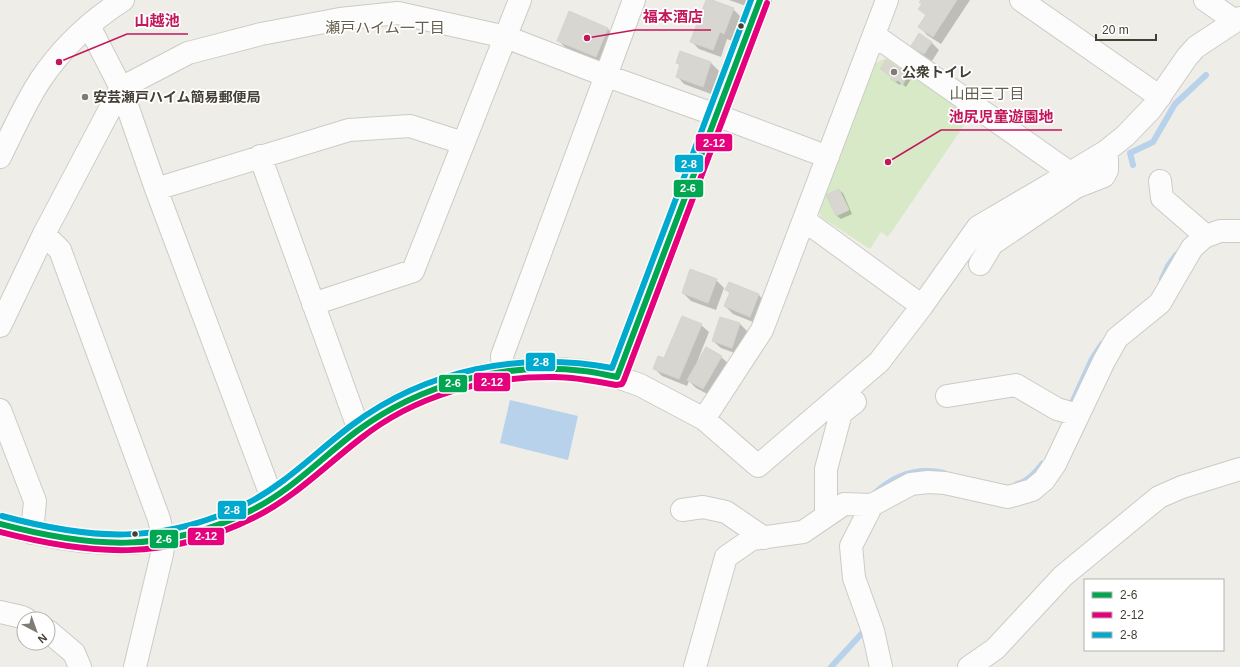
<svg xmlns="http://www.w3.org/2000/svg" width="1240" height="667" viewBox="0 0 1240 667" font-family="Arial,'Noto Sans JP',sans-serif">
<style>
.green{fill:#d8e9c8}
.water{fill:#b8d2ec}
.shadow{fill:#0003}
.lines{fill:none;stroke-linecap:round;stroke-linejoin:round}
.stream{stroke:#b8d2ec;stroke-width:6}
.building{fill:#d8d6d0;stroke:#d6d4cd}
.minor-casing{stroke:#cccbc5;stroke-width:24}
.tertiary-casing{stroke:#cccbc5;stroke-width:24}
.primary-casing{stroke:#d0cbb5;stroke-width:24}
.minor{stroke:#fcfcfc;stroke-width:22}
.tertiary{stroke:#fcfcfc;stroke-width:22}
.primary{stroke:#f0ede2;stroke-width:22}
.bus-1-casing{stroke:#fff;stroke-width:9}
.bus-2-casing{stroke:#fff;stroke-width:9}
.bus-3-casing{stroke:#fff;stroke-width:9}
.bus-1{stroke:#00a651;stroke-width:6}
.bus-2{stroke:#e5007d;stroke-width:6}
.bus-3{stroke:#00a9ce;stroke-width:6}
.bus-dot{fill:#443f34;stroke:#fff;stroke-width:1.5}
.poi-dot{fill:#807c73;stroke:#fff;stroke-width:1.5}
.labels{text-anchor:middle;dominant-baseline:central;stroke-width:3.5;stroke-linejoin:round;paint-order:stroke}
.poi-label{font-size:14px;font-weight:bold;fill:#443f34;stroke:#fff;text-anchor:start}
.neighbourhood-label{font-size:15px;fill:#665e4c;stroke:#fff}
.leader{fill:none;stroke:#c2185b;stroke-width:1.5}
.callout-dot{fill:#c2185b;stroke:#fff;stroke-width:1.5}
.callout-label{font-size:15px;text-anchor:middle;font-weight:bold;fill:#c2185b;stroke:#fff;stroke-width:3.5;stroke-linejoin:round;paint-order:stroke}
.line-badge{stroke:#fff;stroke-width:1.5}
.badge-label{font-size:11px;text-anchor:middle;font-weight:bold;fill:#fff}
</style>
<rect width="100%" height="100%" fill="#eeede8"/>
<path class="green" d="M 889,57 L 971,115 L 888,237 L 881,232 L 870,249 L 821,217 L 819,210 L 875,63 Z"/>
<path class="water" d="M 510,400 L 578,416 L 568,460 L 500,443 Z"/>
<path class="shadow" d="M 707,0 L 733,9 L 741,17 L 732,41 L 727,39 L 721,57 L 699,49 L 691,41 Z
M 729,0 L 748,0 L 746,6 Z
M 922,0 L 970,0 L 941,44 L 927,35 L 920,27 L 927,16 L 920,9 L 923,4 Z
M 570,13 L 608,29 L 619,40 L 608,68 L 570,52 L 558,40 Z
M 931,42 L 939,50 L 932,61 L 920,53 L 912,46 Z
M 680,52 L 711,63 L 719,71 L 711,94 L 684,84 L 677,76 L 680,66 L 677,62 Z
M 886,62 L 911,79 L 906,87 L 901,83 L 900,85 L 895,82 L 891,79 L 892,77 L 881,69 Z
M 839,190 L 843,193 L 852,214 L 841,219 L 837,216 L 828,195 Z
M 716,280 L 724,288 L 716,310 L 691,301 L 683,293 Z
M 727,290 L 759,295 L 766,303 L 758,324 L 733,314 L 725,306 L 730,294 Z
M 721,318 L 740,324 L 748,332 L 740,355 L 721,348 L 713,341 Z
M 701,325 L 709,332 L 697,362 L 721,357 L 729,364 L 711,396 L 696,388 L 689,381 L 687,386 L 662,376 L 654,368 Z"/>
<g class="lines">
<path class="stream" d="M 1133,165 L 1130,153 L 1153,142 L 1175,104 L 1206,75
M 1162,279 L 1168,266 L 1176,255
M 1072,403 L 1092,359 L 1102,344
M 1017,484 C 1027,482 1037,471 1042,464
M 874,494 C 893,476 917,467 944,473
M 831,667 L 865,630"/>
</g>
<path class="building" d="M 706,0 L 712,0 L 734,8 L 724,34 L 720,32 L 713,50 L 690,42 Z
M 921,0 L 957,0 L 933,37 L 918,27 L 926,15 L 918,9 L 922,4 L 919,2 Z
M 569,11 L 608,28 L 596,57 L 557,41 Z
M 919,33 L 932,42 L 924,54 L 911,46 Z
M 680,51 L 711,62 L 703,87 L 676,77 L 680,64 L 676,63 Z
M 886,60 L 908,75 L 903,84 L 897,80 L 896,82 L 890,79 L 892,77 L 880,69 Z
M 839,189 L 849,210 L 836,216 L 826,195 Z
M 690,269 L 717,279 L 708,303 L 682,293 Z
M 729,282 L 759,294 L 750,317 L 724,306 L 730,292 L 725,290 Z
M 682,316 L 702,324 L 679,379 L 653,369 L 658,356 L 664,358 Z
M 720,317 L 740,323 L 732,348 L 712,341 Z
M 706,347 L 722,356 L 703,389 L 687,380 Z"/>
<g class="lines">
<defs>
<path id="minor" d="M 1021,0 L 1160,97
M 1205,0 L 1235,21
M 89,26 L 121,88 L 156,189 L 272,498
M 874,35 L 1070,173
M 260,156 L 359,430
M 1160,181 L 1162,198 L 1206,236
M 156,189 L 349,130 L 410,126 L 463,143
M 804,220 L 922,306
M 44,234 L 60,250 L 159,519 L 164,540 L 162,554 L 135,667
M 980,264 L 992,244 L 1076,187 L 1104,176 L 1107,170 L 1107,159 L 1105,152
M 313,304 L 413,271 L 520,0
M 0,326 L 44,234 L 121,88 L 188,53 L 261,34 L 340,19 L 398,13 L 506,37 L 607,76 L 716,115 L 828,157
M 503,373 L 502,356 L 634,0
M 617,377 L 640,385 L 704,419 L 758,466 L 879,362 L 922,306 L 978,227 L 1070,173 L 1105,152 L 1125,136 L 1151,109 L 1187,57 L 1196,47 L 1240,18
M 947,396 L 1016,385 L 1057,409 L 1078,415
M 0,410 L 35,501 L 32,533
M 704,419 L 762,330 L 887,0
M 872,505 L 851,546 L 854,578 L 873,631 L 881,667
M 682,510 L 703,507 L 726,512 L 764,538
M 826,516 L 826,469 L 841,413 L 855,402
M 0,612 L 22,617 L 26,619
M 48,631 L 74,653 L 80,667
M 695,667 L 726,557 L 752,539 L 803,532 L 844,504 L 872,505 L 911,484 L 928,482 L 945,483 L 1008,497 L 1032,490 L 1044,480 L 1055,464 L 1104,361 L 1117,338 L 1160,303 L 1192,248 L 1204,237 L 1220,231 L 1240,231
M 969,667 L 995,649 L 1063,576 L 1159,497 L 1182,487 L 1240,469"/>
<path id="tertiary" d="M 0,157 C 13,131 25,103 41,79 C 62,48 92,20 123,0"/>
<path id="primary" d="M 0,524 C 89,550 165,553 250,511 C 290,491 321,459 357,431 C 419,383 506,362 584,371 C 595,373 606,375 617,377 L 760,0"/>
</defs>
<use href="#minor" class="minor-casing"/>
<use href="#tertiary" class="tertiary-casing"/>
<use href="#primary" class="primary-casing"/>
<use href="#minor" class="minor"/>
<use href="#tertiary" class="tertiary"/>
<use href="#primary" class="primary"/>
<defs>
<path id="bus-1" d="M 617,377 L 760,0
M 0,524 C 90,548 164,554 250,511 C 291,491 321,458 357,431 C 421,384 505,361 584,371 C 595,372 606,375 617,377"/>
<path id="bus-2" d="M 0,532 C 92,556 166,561 253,518 C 293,499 325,466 360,439 C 414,396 485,376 554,377 C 575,377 595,381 616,385 L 622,384 L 624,380 L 767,3"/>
<path id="bus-3" d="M 2,516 C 91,540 161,545 246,504 C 286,484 317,451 352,425 C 427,369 521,351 612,368 L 751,0"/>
</defs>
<use href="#bus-1" class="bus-1-casing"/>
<use href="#bus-2" class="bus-2-casing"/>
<use href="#bus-3" class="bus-3-casing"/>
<use href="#bus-1" class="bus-1"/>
<use href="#bus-2" class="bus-2"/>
<use href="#bus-3" class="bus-3"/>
</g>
<g class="bus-dot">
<circle cx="741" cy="26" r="3.5"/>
<circle cx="135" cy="534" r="3.5"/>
</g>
<g class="poi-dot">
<circle cx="894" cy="72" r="4"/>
<circle cx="85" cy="97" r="4"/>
</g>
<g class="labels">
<g class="poi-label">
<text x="902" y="72">公衆トイレ</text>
<text x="93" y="97">安芸瀬戸ハイム簡易郵便局</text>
</g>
<g class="neighbourhood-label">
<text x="385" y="27">瀬戸ハイム一丁目</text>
<text x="987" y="93">山田三丁目</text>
</g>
</g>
<path class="leader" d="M587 38L635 30H711M59 62L127 34H188M888 162L941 130H1062"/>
<g class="callout-dot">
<circle cx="587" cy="38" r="4"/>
<circle cx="59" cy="62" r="4"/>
<circle cx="888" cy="162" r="4"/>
</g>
<g class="callout-label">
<text x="673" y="22">福本酒店</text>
<text x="157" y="26">山越池</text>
<text x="1001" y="122">池尻児童遊園地</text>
</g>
<g class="line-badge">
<rect x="695" y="133" width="38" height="19" rx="4" fill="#e5007d"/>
<rect x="674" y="154" width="30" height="19" rx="4" fill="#00a9ce"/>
<rect x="673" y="179" width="31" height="19" rx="4" fill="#00a651"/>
<rect x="525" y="352" width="31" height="20" rx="4" fill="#00a9ce"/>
<rect x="473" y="372" width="38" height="20" rx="4" fill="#e5007d"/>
<rect x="438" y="374" width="30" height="19" rx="4" fill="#00a651"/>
<rect x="217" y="500" width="30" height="20" rx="4" fill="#00a9ce"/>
<rect x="187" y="527" width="38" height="19" rx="4" fill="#e5007d"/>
<rect x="149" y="529" width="30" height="20" rx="4" fill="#00a651"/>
</g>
<g class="badge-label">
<text x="714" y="147">2-12</text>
<text x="689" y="168">2-8</text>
<text x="688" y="192">2-6</text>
<text x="541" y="366">2-8</text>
<text x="492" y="386">2-12</text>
<text x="453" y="387">2-6</text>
<text x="232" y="514">2-8</text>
<text x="206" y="540">2-12</text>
<text x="164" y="543">2-6</text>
</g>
<rect x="1084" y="579" width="140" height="72" fill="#ffffff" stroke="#b4b2ae"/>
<rect x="1092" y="592" width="20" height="6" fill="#00a651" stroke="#b4b2ae"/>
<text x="1120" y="599" font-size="12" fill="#443f34">2-6</text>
<rect x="1092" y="612" width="20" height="6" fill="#e5007d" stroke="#b4b2ae"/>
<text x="1120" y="619" font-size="12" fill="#443f34">2-12</text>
<rect x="1092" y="632" width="20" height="6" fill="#00a9ce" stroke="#b4b2ae"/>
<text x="1120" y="639" font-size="12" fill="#443f34">2-8</text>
<g transform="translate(36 631) rotate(139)"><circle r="19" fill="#ffffff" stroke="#b4b2ae"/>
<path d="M0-3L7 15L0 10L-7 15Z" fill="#807c73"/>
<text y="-6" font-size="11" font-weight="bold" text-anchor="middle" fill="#443f34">N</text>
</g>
<path d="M1096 34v6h60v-6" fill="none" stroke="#443f34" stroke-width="2"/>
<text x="1102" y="34" font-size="12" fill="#443f34" stroke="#ffffff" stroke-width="3" paint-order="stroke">20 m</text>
</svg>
